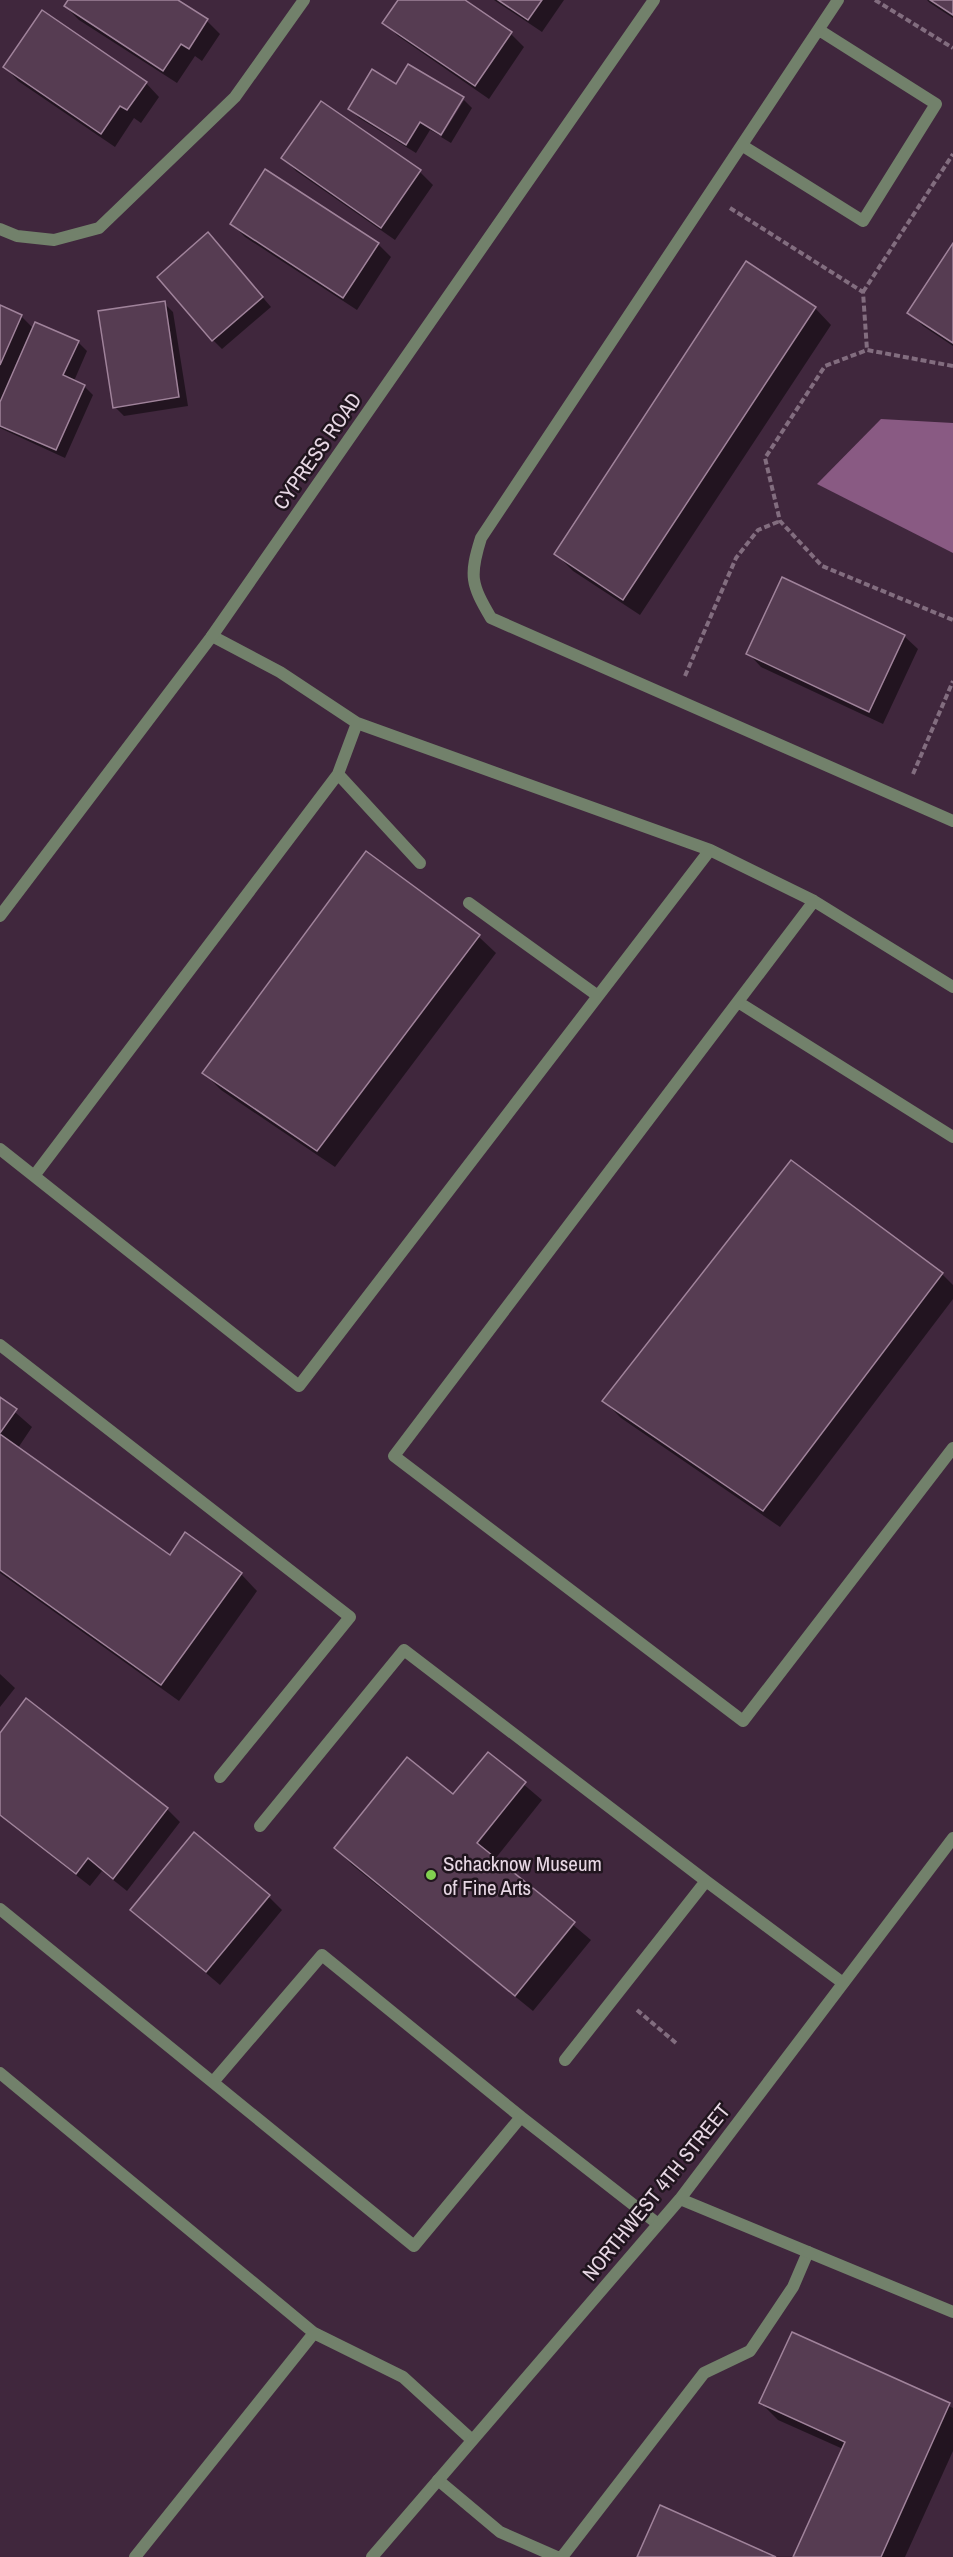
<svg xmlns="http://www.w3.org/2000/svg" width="953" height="2557" viewBox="0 0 953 2557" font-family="'Archivo Narrow',sans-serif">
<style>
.water{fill:#895a83}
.shadow{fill:#0007}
.building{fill:#563c52;stroke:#a0839b;stroke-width:1.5}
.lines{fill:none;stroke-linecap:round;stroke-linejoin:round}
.path{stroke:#826d7f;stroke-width:4;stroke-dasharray:6 3;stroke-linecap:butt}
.service{stroke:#72816b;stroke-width:12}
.minor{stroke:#72816b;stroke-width:12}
.poi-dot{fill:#81d050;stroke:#20151e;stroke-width:2}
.labels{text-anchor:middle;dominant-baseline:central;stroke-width:5;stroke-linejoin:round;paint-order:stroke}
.street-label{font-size:21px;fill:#e7d7e4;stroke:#20151e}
.poi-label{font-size:21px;fill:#e7d7e4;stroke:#20151e;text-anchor:start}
</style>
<rect width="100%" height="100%" fill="#40273d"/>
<path class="water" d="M 881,419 L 953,423 L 953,553 L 817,484 Z"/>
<path class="shadow" d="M 69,0 L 175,0 L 207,21 L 220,34 L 202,61 L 195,56 L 177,83 L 79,20 L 65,6 Z
M 400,0 L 462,0 L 511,34 L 524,47 L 489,99 L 398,36 L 384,22 Z
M 494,0 L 564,0 L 542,32 Z
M 927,0 L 953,0 L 953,18 L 930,3 Z
M 42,12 L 146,83 L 159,97 L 141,123 L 134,118 L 115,147 L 18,81 L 5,67 Z
M 397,86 L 461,99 L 439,135 L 430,130 L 416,153 L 359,118 L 350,109 Z
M 464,100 L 472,108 L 451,143 L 441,137 Z
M 321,103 L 420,172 L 433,185 L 395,240 L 296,171 L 283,157 Z
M 232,224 L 378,244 L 391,257 L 357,310 L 245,237 Z
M 208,234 L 271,307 L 222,349 L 213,340 Z
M 953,246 L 953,346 L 923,326 L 909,312 Z
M 164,303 L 173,312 L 188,406 L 124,416 L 115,407 Z
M 0,307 L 21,316 L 34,329 L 78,342 L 87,351 L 74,381 L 84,386 L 93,395 L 65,458 L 0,428 Z
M 815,308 L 831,325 L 640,615 L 573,571 L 556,554 Z
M 904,636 L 918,649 L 883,724 L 761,667 L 748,653 Z
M 366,853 L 479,937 L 496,953 L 335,1167 L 221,1090 L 204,1073 Z
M 791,1162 L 942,1274 L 953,1285 L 953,1299 L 780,1527 L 621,1418 L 604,1401 Z
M 0,1399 L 32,1427 L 18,1448 L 170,1557 L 241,1574 L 257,1591 L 179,1701 L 0,1573 Z
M 0,1674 L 15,1688 L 0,1707 Z
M 0,1735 L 167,1809 L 180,1822 L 127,1891 L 102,1871 L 90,1886 L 0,1816 Z
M 488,1754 L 542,1800 L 495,1859 L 591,1940 L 533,2011 L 352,1865 L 336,1848 L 454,1796 Z
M 268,1896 L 282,1910 L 220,1985 L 132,1910 Z
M 793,2333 L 953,2408 L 953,2451 L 905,2557 L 794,2557 L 843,2449 L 778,2420 L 761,2403 Z"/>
<path class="building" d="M 68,0 L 178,0 L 208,19 L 189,49 L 181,44 L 163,71 L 64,6 Z
M 398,0 L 465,0 L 512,32 L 475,86 L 382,23 Z
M 498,0 L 542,0 L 528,20 Z
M 930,0 L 953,0 L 953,15 Z
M 42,10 L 147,82 L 127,110 L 120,106 L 101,134 L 3,67 Z
M 408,64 L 464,97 L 441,135 L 420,122 L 406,145 L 348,109 L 372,69 L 396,84 Z
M 321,101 L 421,170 L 381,228 L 281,158 Z
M 265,169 L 379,243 L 343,298 L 230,224 Z
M 208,232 L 263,297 L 212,341 L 157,277 Z
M 953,243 L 953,343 L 907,313 Z
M 746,261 L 816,307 L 623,600 L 554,554 Z
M 165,301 L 179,397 L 113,408 L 98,311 Z
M 0,305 L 22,315 L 0,365 Z
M 35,322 L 79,341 L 63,375 L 85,385 L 56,450 L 0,426 L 0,402 Z
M 782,577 L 905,635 L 869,712 L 746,654 Z
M 366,851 L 480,935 L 317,1151 L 202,1073 Z
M 791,1160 L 943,1273 L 763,1511 L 602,1401 Z
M 0,1397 L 17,1409 L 0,1433 Z
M 0,1434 L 170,1555 L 185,1532 L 242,1573 L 161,1685 L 0,1570 Z
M 26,1698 L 168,1808 L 113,1879 L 88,1858 L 76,1874 L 0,1815 L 0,1733 Z
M 488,1752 L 526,1782 L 477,1843 L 575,1922 L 515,1996 L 334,1848 L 407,1757 L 453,1794 Z
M 194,1832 L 270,1895 L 206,1972 L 130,1910 Z
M 792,2332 L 950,2403 L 881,2557 L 793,2557 L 845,2442 L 759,2403 Z
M 660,2505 L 776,2557 L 637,2557 Z"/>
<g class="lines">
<path class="path" d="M 875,0 L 953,48
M 730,208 L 863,292 L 867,350
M 863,292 L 953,154
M 953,366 L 867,350 L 825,366 L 765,458 L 780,521 L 822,566 L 953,620
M 685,676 L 736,558 L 758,530 L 780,521
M 913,774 L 953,681
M 637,2010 L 676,2043"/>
<path class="service" d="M 838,0 L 481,538 C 469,576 471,584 491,618 L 953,821
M 743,146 L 863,221 L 936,104 L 819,30
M 338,774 L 420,863
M 710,850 L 814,901 L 953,987
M 814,901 L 394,1456 L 743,1721 L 953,1448
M 469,903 L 598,996
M 738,1002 L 953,1137
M 0,1149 L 299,1386 L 710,850 L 357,723 L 280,672 L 212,636
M 34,1176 L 338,774 L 357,723
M 0,1345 L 350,1617 L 220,1777
M 260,1826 L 404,1650 L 706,1881
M 0,1909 L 414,2246 L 521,2117 L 658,2224
M 565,2060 L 706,1881 L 843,1983
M 0,2073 L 314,2333 L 403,2377 L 472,2440
M 213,2082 L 322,1955 L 521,2117
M 438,2480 L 500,2532 L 557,2557
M 135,2557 L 314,2333
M 562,2557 L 704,2373 L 750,2351 L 793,2287 L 808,2252"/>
<path class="minor" d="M 0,229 L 17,236 L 54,240 L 99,228 L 235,97 L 304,0
M 0,916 L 212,636 L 654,0
M 680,2199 L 953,2312
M 372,2557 L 680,2199 L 953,1838"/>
</g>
<circle class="poi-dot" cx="431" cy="1875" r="6"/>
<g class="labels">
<g class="street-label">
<text transform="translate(317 451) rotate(-55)">CYPRESS ROAD</text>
<text transform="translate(656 2192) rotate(-51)">NORTHWEST 4TH STREET</text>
</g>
<g class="poi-label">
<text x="443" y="1863">Schacknow Museum<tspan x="443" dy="24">of Fine Arts</tspan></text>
</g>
</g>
</svg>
